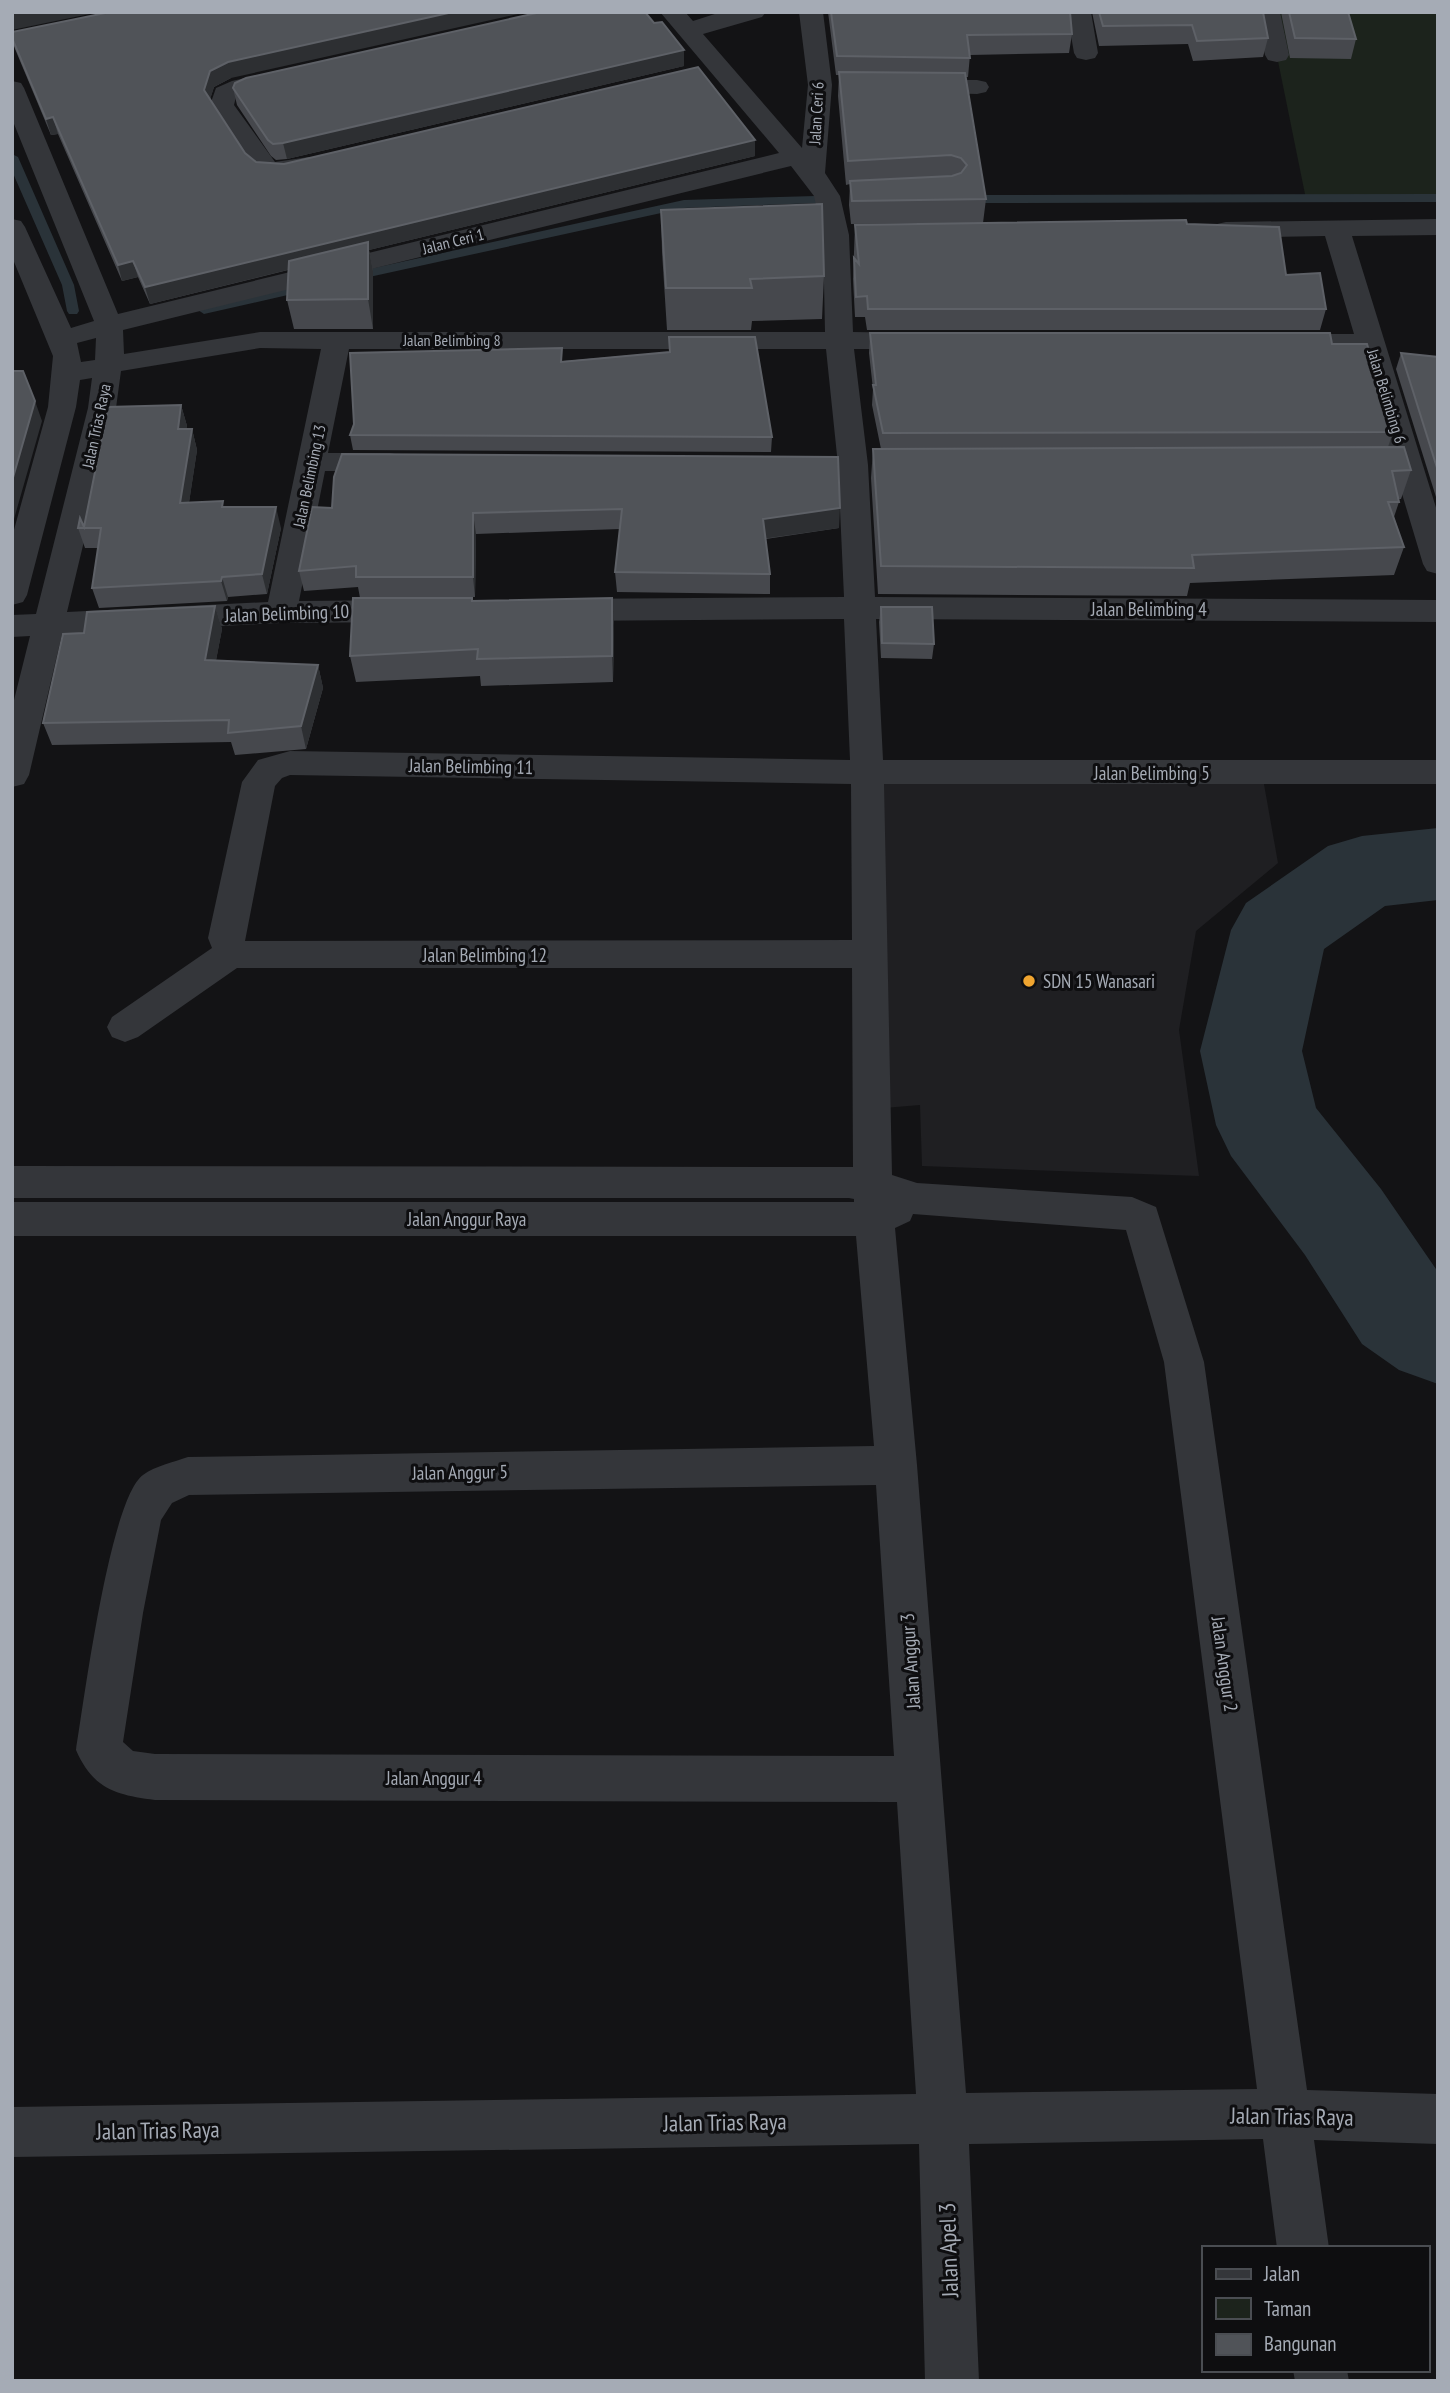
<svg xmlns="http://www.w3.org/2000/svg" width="1450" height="2393" viewBox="0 0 1450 2393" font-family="'PT Sans Narrow',sans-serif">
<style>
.built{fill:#1f1f22}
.green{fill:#1c231c}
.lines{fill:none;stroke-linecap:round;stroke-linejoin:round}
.stream{fill:#2a3339;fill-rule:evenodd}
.river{fill:#2a3339;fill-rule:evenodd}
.minor{fill:#34363a;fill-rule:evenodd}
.wall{fill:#46484d}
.shaded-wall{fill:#2d2f32}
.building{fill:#505358;stroke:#5e6167;stroke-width:2}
.poi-dot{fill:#f0a530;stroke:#0e0e10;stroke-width:2.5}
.labels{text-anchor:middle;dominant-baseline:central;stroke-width:6;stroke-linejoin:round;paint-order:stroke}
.far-street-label{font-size:16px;fill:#a5abb5;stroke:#0e0e10}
.street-label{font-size:19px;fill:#a5abb5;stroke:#0e0e10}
.poi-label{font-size:19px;fill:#a5abb5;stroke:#0e0e10;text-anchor:start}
.near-street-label{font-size:23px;fill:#a5abb5;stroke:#0e0e10}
</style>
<rect width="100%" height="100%" fill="#131315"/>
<path class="built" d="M 867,772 L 1262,773 L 1278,863 L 1196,931 L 1179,1030 L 1199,1176 L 922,1166 L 920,1105 L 872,1109 Z"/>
<path class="green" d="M 1268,12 L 1438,12 L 1438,198 L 1306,199 Z"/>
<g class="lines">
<path class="stream" d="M 12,154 L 18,157 L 74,285 L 79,311 L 77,314 L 69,314 L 67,311 L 62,285 L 12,171 Z
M 1438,194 L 1438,202 L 962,203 L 956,199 L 962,195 Z
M 815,196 L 819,197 L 819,203 L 684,208 L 351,281 L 345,277 L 351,273 L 684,200 Z
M 310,282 L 316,286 L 314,289 L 204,314 L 198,310 L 204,306 Z"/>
<path class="river" d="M 1438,828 L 1438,900 L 1385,906 L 1324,949 L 1302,1051 L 1316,1108 L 1381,1189 L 1438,1272 L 1438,1384 L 1399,1370 L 1362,1344 L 1305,1255 L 1231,1156 L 1216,1125 L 1200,1051 L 1231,930 L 1246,903 L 1328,846 L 1362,836 Z"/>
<path class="minor" d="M 660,12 L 685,12 L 693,21 L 721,12 L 766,12 L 762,17 L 703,34 L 802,148 L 808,85 L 799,12 L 823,12 L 832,85 L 825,173 L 840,196 L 849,235 L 853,332 L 923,333 L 933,335 L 937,341 L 933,347 L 923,349 L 854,349 L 868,465 L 875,597 L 1438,600 L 1438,622 L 876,619 L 883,760 L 1438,760 L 1438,784 L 884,784 L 892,1175 L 917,1183 L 1132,1197 L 1156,1207 L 1204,1362 L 1307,2090 L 1438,2094 L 1438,2144 L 1314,2140 L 1329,2248 L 1277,2248 L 1263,2139 L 969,2144 L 979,2381 L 925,2381 L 919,2144 L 12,2157 L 12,2107 L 916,2094 L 897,1802 L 155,1800 C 116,1795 93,1789 76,1750 C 84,1701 110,1499 143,1475 C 155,1466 174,1462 188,1457 L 874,1446 L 856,1236 L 12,1236 L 12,1202 L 854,1202 L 854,1199 L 849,1198 L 12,1198 L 12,1166 L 853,1167 L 852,968 L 237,968 L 138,1037 L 125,1042 L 112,1037 L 107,1027 L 112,1017 L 212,948 L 208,938 L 242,782 L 258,760 L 290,751 L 850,760 L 844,619 L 560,621 L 549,618 L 544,610 L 549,602 L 560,599 L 844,597 L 838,465 L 826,349 L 349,349 L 328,453 L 390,453 L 400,455 L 405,462 L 400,469 L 390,471 L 325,471 L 299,601 L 405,600 L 416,603 L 421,611 L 416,619 L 405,622 L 281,623 L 62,634 L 29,775 L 24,784 L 12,787 L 12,708 L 30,636 L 12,637 L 12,615 L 36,614 L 88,408 L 92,378 L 80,380 L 76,407 L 27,595 L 23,602 L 12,605 L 12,537 L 48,407 L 53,356 L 12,257 L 12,219 L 21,221 L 25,227 L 71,328 L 94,321 L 12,119 L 12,81 L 21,83 L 24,88 L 118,314 L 779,153 ZM 791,166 L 814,196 L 823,235 L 825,332 L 260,332 L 124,354 L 123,330 ZM 96,338 L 95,360 L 81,362 L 77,343 ZM 260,348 L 321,349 L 268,602 L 67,612 L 116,408 L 121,371 ZM 290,775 L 851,784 L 852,940 L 245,941 L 275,786 L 282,778 ZM 913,1214 L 1126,1230 L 1164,1362 L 1257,2089 L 966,2093 L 917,1465 L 895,1228 L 910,1221 ZM 876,1485 L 894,1756 L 155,1754 L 133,1751 L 123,1742 L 143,1613 L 161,1520 L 172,1503 L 189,1495 Z
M 1067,12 L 1091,12 L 1098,53 L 1095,58 L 1086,60 L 1077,58 L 1074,53 Z
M 1256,12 L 1280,12 L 1289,55 L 1286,60 L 1277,62 L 1268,60 L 1265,55 Z
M 284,69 L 293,71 L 296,76 L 293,81 L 236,97 L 234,105 L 275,162 L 309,157 L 318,160 L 322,165 L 318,170 C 296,176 269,184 251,168 L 210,105 L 216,88 L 232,81 Z
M 916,80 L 977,80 L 986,82 L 989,87 L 986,92 L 977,94 L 907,92 L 904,87 L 907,82 Z
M 1438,219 L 1438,235 L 1352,236 L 1438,514 L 1438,574 L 1427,571 L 1423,564 L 1359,350 L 1281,350 L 1271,348 L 1267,342 L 1271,336 L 1281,334 L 1354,334 L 1325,236 L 1226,238 L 1217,236 L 1213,230 L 1217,224 L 1226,222 Z
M 1293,2370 L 1347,2370 L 1349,2381 L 1295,2381 Z"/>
</g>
<path class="wall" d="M 828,12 L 1070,12 L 1072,34 L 1069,53 L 970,55 L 968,77 L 966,77 L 986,199 L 983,223 L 851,224 L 849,205 L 850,184 L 846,185 L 838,96 L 839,75 L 836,75 Z
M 1092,12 L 1263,12 L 1268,38 L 1263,57 L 1193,61 L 1188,44 L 1099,46 Z
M 1281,12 L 1348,12 L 1356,39 L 1351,59 L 1290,58 Z
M 12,32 L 231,78 L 214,87 L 210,99 L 245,153 L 256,162 L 284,164 L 755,156 L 369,250 L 373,271 L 373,329 L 294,329 L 287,300 L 288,270 L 150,304 L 138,277 L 122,281 L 58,134 L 51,135 L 15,49 L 12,40 Z
M 684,66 L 287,159 L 276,160 L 271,156 L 237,105 L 233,88 Z
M 661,210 L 824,276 L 822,319 L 752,321 L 751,330 L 667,330 L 662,252 Z
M 1187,224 L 1286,275 L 1326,309 L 1320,330 L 867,330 L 865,317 L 855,317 L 853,279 L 855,225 Z
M 870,333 L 1332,344 L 1393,432 L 1388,447 L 1411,470 L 1401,499 L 1398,499 L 1399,502 L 1394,517 L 1404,547 L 1394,575 L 1190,583 L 1187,596 L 878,594 L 871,478 L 873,449 L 881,449 L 872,405 L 873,389 L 869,353 Z
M 669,337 L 772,437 L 771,452 L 353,450 L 350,435 L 563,361 L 669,352 Z
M 1401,353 L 1438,357 L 1438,497 L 1436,497 L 1396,369 Z
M 181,405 L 187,426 L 186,429 L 192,429 L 197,450 L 189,502 L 225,507 L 281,528 L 267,594 L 228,597 L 227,601 L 99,608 L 92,588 L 98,548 L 85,548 L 78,528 L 84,527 Z
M 334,477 L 839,528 L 766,539 L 770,574 L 770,594 L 617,592 L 615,572 L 620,529 L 476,534 L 475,597 L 360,598 L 358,587 L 304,591 L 299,571 L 332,508 Z
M 612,598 L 614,625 L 613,682 L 481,686 L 480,676 L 356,682 L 350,656 L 472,601 Z
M 215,606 L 222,629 L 216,660 L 318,665 L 323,688 L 306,749 L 235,755 L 231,742 L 52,745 L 43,723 L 84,633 Z
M 881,607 L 934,644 L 932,659 L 881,658 L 879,622 Z"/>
<path class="shaded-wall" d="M 16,12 L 99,12 L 12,30 L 12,13 Z
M 453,12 L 527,12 L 231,78 L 214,87 L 208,106 L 204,90 L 210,71 L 228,62 Z
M 684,50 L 684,66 L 287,159 L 283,143 Z
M 53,117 L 58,134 L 51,135 L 46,119 Z
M 755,140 L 755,156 L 369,250 L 373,271 L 373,329 L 368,299 L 368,250 L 150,304 L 145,287 Z
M 133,261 L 138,277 L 122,281 L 118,265 Z
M 35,401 L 42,421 L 12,526 L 12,481 Z
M 181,405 L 187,426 L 183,450 L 178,429 Z
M 192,429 L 197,450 L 186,523 L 180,503 Z
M 276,507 L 281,528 L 267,594 L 262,574 Z
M 840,508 L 839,528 L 762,539 L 763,519 Z
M 473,513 L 476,534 L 475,597 L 473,577 Z
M 222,577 L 228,597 L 227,601 L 221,581 Z
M 612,598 L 614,625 L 613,682 L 612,656 Z
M 215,606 L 222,629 L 212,682 L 205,660 Z
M 318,665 L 323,688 L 306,749 L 301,726 Z"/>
<path class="building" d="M 110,12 L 453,12 L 228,62 L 210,71 L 204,90 L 245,153 L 256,162 L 284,164 L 698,67 L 755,140 L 145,287 L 133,261 L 118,265 L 53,117 L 46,119 L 12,38 L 12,32 Z
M 541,12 L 645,12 L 654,23 L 662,22 L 684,50 L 283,143 L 273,144 L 268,140 L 233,88 L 235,83 L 246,78 Z
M 831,12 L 1070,12 L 1072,34 L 967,35 L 970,58 L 837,56 Z
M 1099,12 L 1263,12 L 1268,38 L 1197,41 L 1192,25 L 1103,26 Z
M 1289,12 L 1348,12 L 1356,39 L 1295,38 Z
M 839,72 L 965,73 L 986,199 L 852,201 L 850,181 L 952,176 L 961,173 L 967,165 L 961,158 L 951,155 L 848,161 Z
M 822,204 L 824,276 L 750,279 L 752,288 L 666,288 L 661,210 Z
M 1186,220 L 1187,224 L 1279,227 L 1286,275 L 1320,273 L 1326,309 L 868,309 L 867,296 L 856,297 L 854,258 L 859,264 L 855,225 Z
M 368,242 L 368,299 L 287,300 L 289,261 Z
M 870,333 L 1330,333 L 1332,344 L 1367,344 L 1393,432 L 883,433 L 873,385 L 876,385 Z
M 669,337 L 755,337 L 772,437 L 350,435 L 354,424 L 350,353 L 562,348 L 561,362 L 670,352 Z
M 1401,353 L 1438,357 L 1438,471 Z
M 12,371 L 23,371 L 35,401 L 12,481 Z
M 181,405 L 178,429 L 192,429 L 180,503 L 223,501 L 222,507 L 276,507 L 262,574 L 222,577 L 221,581 L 92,588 L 101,528 L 78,528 L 80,518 L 84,527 L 108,407 Z
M 1404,447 L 1411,470 L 1392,471 L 1399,502 L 1388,502 L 1404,547 L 1192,555 L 1194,568 L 881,566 L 873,449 Z
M 342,454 L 838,457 L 840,508 L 763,519 L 770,574 L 615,572 L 622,509 L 473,513 L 473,577 L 356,577 L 356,566 L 299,571 L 312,507 L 332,508 L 334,477 Z
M 353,598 L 472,598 L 472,601 L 612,598 L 612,656 L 477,659 L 478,649 L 350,656 Z
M 215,606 L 205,660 L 318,665 L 301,726 L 228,733 L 229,720 L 43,723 L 63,634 L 84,633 L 87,612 Z
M 881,607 L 932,607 L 934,644 L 882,643 Z"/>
<circle class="poi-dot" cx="1029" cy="981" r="7"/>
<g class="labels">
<g class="far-street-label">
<text transform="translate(816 113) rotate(-87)">Jalan Ceri 6</text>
<text transform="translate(453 241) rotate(-14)">Jalan Ceri 1</text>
<text x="452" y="340">Jalan Belimbing 8</text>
<text transform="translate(1387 396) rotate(73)">Jalan Belimbing 6</text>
<text transform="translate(96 426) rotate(-78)">Jalan Trias Raya</text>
<text transform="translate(309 476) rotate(-78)">Jalan Belimbing 13</text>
</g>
<g class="street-label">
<text x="1149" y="609">Jalan Belimbing 4</text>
<text transform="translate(287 613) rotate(-2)">Jalan Belimbing 10</text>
<text transform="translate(471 766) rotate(1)">Jalan Belimbing 11</text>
<text x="1152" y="773">Jalan Belimbing 5</text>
<text x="485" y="955">Jalan Belimbing 12</text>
<text x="467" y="1219">Jalan Anggur Raya</text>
<text transform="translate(460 1472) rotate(-1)">Jalan Anggur 5</text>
<text transform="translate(910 1661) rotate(-94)">Jalan Anggur 3</text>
<text transform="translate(1225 1664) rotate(82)">Jalan Anggur 2</text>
<text x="434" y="1778">Jalan Anggur 4</text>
</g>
<g class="poi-label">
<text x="1043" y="981">SDN 15 Wanasari</text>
</g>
<g class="near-street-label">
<text transform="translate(1292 2116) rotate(1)">Jalan Trias Raya</text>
<text transform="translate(725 2122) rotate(-1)">Jalan Trias Raya</text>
<text transform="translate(158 2130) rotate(-1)">Jalan Trias Raya</text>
<text transform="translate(948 2250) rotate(-92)">Jalan Apel 3</text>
</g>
</g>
<rect width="1450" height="2393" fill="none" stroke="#a5abb5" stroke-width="28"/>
<rect x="1202" y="2246" width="228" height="126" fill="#0e0e10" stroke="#4a4d52" stroke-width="2"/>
<rect x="1216" y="2269" width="35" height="10" fill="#34363a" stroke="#4a4d52" stroke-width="2"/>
<text x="1264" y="2281" font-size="21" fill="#a5abb5">Jalan</text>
<rect x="1216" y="2298" width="35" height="21" fill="#1c231c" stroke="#4a4d52" stroke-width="2"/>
<text x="1264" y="2316" font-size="21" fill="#a5abb5">Taman</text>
<rect x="1216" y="2334" width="35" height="21" fill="#505358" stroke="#4a4d52" stroke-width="2"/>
<text x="1264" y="2351" font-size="21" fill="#a5abb5">Bangunan</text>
</svg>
